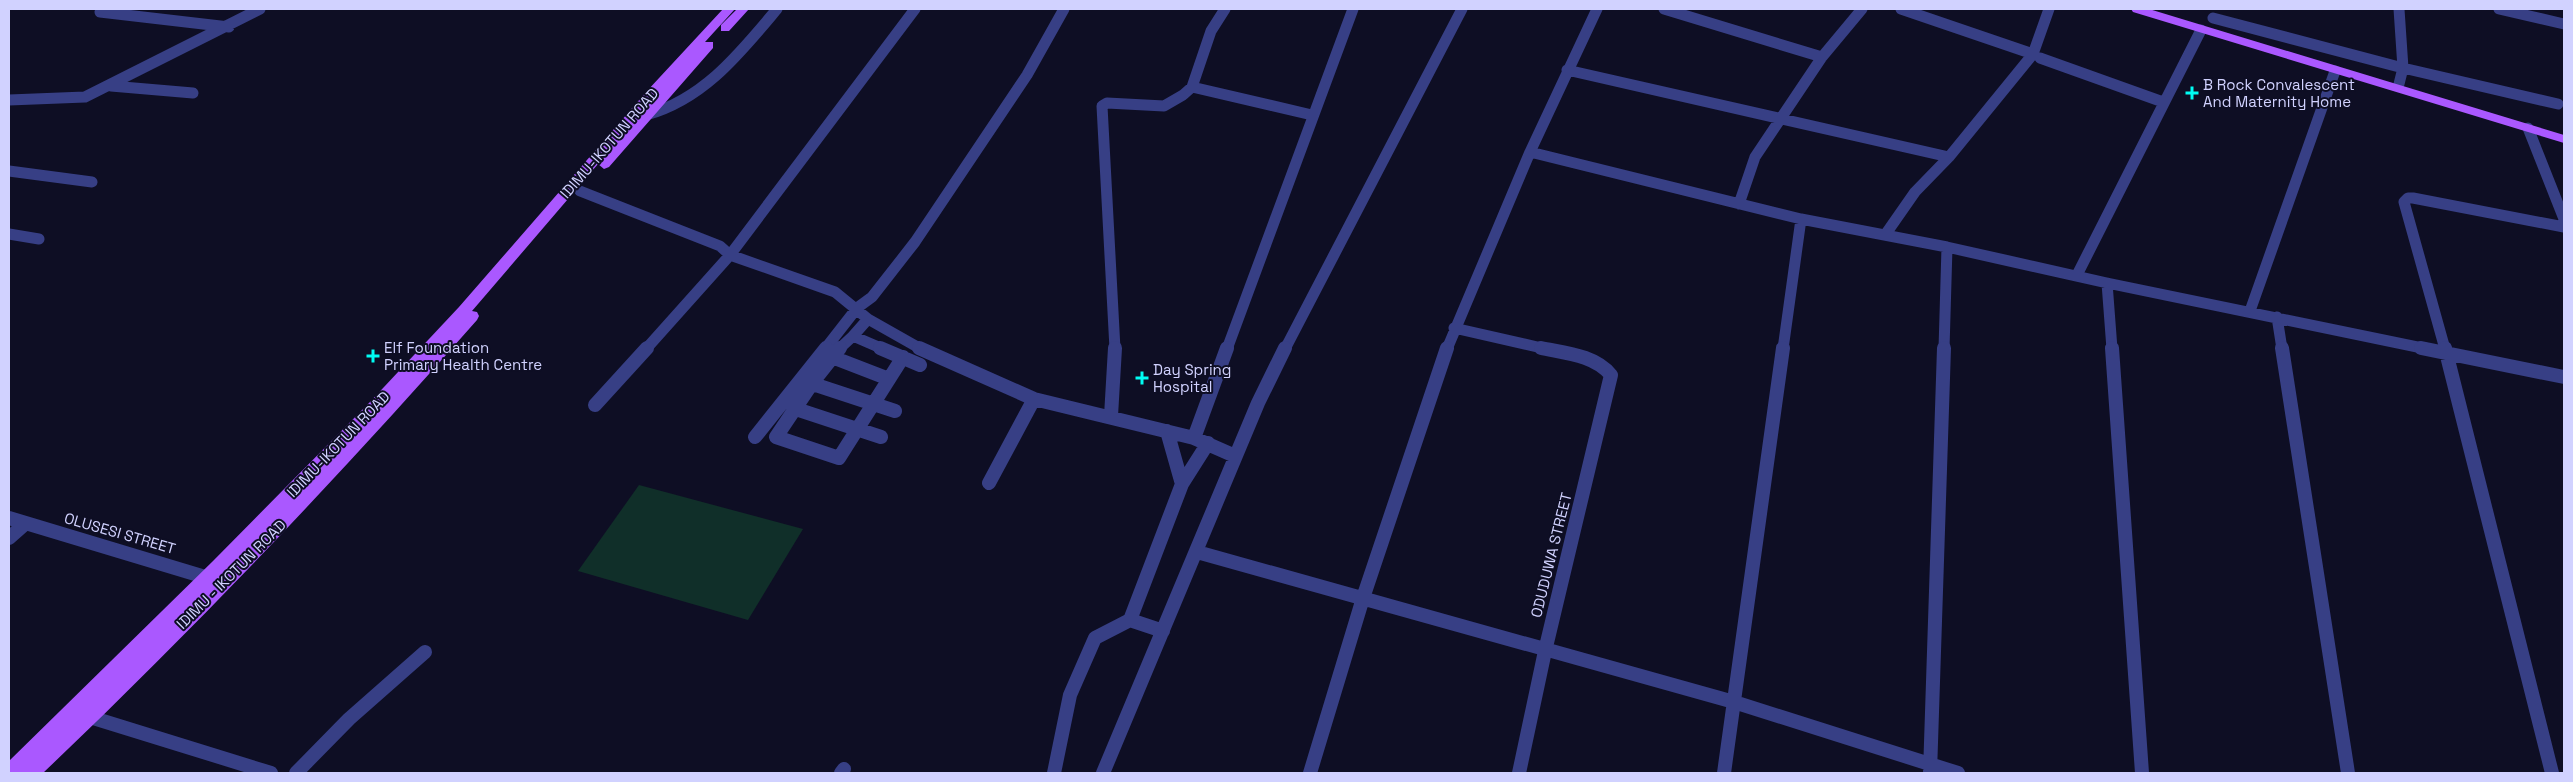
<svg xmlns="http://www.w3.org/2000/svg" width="2573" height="782" viewBox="0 0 2573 782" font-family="'Space Grotesk',sans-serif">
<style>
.green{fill:#102f29}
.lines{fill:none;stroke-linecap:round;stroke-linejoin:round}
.minor-far1{stroke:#373f85;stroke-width:11}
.minor{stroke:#373f85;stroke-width:14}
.major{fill:#aa58ff;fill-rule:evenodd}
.poi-dot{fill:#00fcf3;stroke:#0e0e24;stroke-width:2}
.labels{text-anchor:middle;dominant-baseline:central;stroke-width:4;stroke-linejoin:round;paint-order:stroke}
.poi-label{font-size:15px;fill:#d1d2ff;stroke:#0e0e24;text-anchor:start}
.street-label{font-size:15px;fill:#d1d2ff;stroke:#0e0e24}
</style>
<rect width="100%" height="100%" fill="#0e0e24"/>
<path class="green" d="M 639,485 L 803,529 L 748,620 L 578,571 Z"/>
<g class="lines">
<path class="minor-far1" d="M 1664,9 L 1822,57
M 1901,9 L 2033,54
M 2399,9 L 2403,68 L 2399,84
M 2499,9 L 2564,24
M 100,12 L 229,27
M 2213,18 L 2403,68 L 2558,104
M 2040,58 L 2163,102
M 1567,70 L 1949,157
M 111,86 L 193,93
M 1192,87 L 1312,115
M 9,100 L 85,97 L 260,9
M 646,115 C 704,99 740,53 777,9
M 2528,128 L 2564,219
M 1530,152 L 1801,219 L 1947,247 L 2107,283 L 2427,349
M 9,171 L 92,182
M 580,191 L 720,246 L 730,255 L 835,292 L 868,319 L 921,349
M 1739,204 L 1755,157 L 1822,57 L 1862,9
M 9,234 L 39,239
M 1885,235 L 1915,192 L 1949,157 L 2033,54 L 2049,9
M 2077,275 L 2201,30
M 2107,283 L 2112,349
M 2250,311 L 2335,71
M 2277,317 L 2282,349
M 868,319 L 853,336 L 883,349
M 1454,328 L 1546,349
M 646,349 L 730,255 L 915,9
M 825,349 L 857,308 L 872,297 L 915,242 L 1027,75 L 1064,9
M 839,349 L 853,336
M 1115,349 L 1102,106 L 1107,103 L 1164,106 L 1183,95 L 1192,87 L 1211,31 L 1225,9
M 1227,349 L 1353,9
M 1285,349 L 1462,9
M 1447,349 L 1530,152 L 1597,9
M 1783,349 L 1801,219
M 1944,349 L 1947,247
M 2445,349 L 2404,202 L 2408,198 L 2413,198 L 2564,227"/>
<path class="minor" d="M 840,348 L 813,382 L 776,437 L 839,458 L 903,357
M 880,348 L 920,365
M 919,348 L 1034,399 L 1194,438 L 1235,456
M 2112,348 L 2142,773
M 2282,348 L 2348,773
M 2421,348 L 2564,377
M 2445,348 L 2552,773
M 832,357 L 889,379
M 813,384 L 895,411
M 595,405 L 647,348
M 796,409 L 881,437
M 1111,416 L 1115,348
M 1167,431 L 1182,484
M 755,437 L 826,348
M 1194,438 L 1227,348
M 989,483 L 1034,399
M 9,518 L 215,580
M 9,538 L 26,523
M 1197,552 L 1734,702 L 1958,773
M 1163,631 L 1130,620 L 1182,484 L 1208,443
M 90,717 L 271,773
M 296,773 L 349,719 L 425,652
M 841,773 L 844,769
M 1054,773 L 1070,695 L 1095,638 L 1130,620
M 1103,773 L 1258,403 L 1285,348
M 1310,773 L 1363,598 L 1447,348
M 1519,773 L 1545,651 L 1611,375 C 1595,355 1565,353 1541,348
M 1724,773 L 1783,348
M 1930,773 L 1944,348"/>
<path class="major" d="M 723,9 L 735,9 L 705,42 L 713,42 L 713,48 L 609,167 L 604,169 L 598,164 L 472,311 L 477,312 L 479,316 L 477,320 C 339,477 194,629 43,773 L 9,773 L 9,761 L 213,561 L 369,403 L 459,307 L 647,91 Z
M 737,9 L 749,9 L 729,31 L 721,31 L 721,25 Z
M 2131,9 L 2149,9 L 2564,135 L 2564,143 L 2133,12 Z"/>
</g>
<g class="poi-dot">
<path d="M2189.5 85.5h5v5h5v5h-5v5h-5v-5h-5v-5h5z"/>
<path d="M370.5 348.5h5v5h5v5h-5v5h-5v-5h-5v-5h5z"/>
<path d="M1139.5 370.5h5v5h5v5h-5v5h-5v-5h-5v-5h5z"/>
</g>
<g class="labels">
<g class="poi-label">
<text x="2203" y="84">B Rock Convalescent<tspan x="2203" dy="17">And Maternity Home</tspan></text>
<text x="384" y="347">Elf Foundation<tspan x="384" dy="17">Primary Health Centre</tspan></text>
<text x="1153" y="369">Day Spring<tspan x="1153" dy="17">Hospital</tspan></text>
</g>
<g class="street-label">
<text transform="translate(609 143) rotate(-49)">IDIMU-IKOTUN ROAD</text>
<text transform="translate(338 444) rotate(-46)">IDIMU-IKOTUN ROAD</text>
<text transform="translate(120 533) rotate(16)">OLUSESI STREET</text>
<text transform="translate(1551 555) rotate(-76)">ODUDUWA STREET</text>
<text transform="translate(231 574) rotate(-45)">IDIMU - IKOTUN ROAD</text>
</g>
</g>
<rect width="2573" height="782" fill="none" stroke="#d1d2ff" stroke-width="20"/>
</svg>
